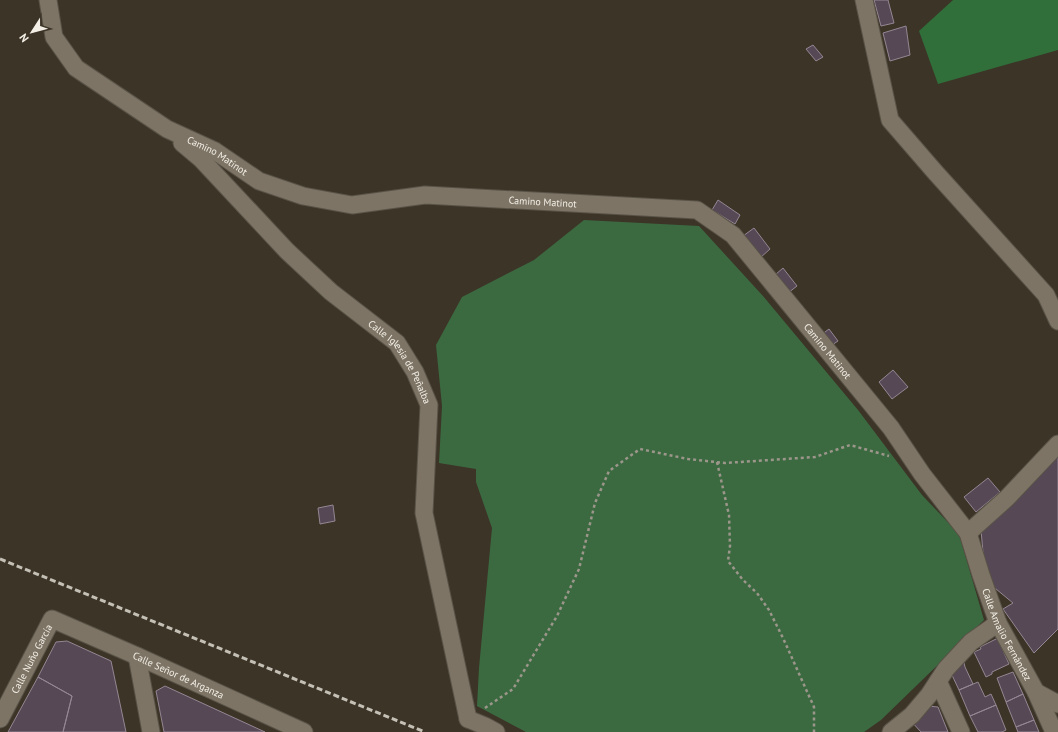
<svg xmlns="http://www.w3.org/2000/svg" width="1058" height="732" viewBox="0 0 1058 732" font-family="'PT Sans',sans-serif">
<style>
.green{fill:#3b6a41}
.forest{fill:#306e3a}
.building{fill:#564955;stroke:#958793}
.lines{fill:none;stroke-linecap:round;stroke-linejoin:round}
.minor-casing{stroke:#595347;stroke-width:19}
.path{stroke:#9c968b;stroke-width:2.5;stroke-dasharray:3 3;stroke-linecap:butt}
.minor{stroke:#7d7465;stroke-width:17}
.rail{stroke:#c5c0b6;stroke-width:3;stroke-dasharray:6 3;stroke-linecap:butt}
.labels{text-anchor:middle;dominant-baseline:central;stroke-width:4;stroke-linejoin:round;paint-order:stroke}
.street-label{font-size:10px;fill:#f3efe6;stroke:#3c3427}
</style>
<rect width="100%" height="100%" fill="#3c3427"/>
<path class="green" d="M 584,220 L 699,226 L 763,296 L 858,410 L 922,495 L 959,534 L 984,620 L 881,720 L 864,732 L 526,732 L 477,706 L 479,668 L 492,528 L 476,482 L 476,469 L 439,463 L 442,406 L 436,345 L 462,297 L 534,260 Z"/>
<path class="forest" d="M 953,0 L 1058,0 L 1058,50 L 938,84 L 919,31 Z"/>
<path class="building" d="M 874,0 L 888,0 L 894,23 L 881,26 Z
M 906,26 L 910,55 L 890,61 L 883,33 Z
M 813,45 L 823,57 L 816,61 L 806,49 Z
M 718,200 L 740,215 L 735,224 L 712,210 Z
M 754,228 L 770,249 L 760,258 L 743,236 Z
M 783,268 L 797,286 L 788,293 L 775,275 Z
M 829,329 L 838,341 L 829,347 L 821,335 Z
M 893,370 L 908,387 L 892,399 L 879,382 Z
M 1058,452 L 1058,629 L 1034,653 L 1003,609 L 1013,603 L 990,584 L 984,564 L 981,530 Z
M 988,478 L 1000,492 L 976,512 L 964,497 Z
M 333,505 L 335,521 L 320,524 L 318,508 Z
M 996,639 L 998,639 L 1009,664 L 992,672 L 992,674 L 986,677 L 974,652 L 981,649 L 980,647 Z
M 67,641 L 111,661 L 126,732 L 63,732 L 72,696 L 38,677 L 56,642 Z
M 963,659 L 965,667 L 973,684 L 959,690 L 951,673 Z
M 1013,672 L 1023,694 L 1006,702 L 997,678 Z
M 38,677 L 72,696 L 63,732 L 8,732 Z
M 978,682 L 985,697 L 991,694 L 996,705 L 970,716 L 959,690 Z
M 165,686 L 265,732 L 164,732 L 156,691 Z
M 1023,694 L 1034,720 L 1016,727 L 1006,702 Z
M 996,705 L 1006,730 L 1002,732 L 978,732 L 970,716 Z
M 927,706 L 938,707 L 948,732 L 921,732 L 910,720 Z
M 1034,720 L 1039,732 L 1018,732 L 1016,727 Z"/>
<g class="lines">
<defs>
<g id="minor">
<path id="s1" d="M 48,0 L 54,37 L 76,68 L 167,129 L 215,151 L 259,181 L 303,196 L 352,205 L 425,195 L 697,210 L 733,235 L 891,428 L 922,474 L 968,533 L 981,575 L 998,623 L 1036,692 L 1054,732"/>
<path d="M 864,0 L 890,120 L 935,172 L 1046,295 L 1058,321"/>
<path id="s2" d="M 182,143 L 201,159 L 287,251 L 331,292 L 397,343 L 415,372 L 429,405 L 424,513 L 468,719"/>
<path d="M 968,533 L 1007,498 L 1058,444"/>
<path d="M 137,656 L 151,732"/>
<path d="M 938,681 L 961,732"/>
<path d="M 1036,692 L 1058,704"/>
<path id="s3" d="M 0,719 L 52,619 L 137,656 L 304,732"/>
<path d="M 468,719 L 485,726 L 496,732"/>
<path d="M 891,732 L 912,715 L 929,695 L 946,669 L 971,642 L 998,623"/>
</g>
</defs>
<use href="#minor" class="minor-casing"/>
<path class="path" d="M 717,462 L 729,515 L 730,546 L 728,561 L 743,580 L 757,593 L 769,610 L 783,638 L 814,707 L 814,732
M 485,708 L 513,689 L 557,616 L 579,569 L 595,503 L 609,471 L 640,449 L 688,459 L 725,463 L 815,457 L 850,445 L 889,456"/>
<use href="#minor" class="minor"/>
<path class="rail" d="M 0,559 L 425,732"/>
</g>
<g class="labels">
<g class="street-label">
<text stroke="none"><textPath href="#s1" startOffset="242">Camino Matinot</textPath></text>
<text stroke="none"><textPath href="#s1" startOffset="579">Camino Matinot</textPath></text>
<text stroke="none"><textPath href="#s1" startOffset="927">Camino Matinot</textPath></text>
<text stroke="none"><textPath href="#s2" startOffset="311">Calle Iglesia de Peñalba</textPath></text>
<text stroke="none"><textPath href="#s1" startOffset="1266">Calle Amalio Fernández</textPath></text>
<text stroke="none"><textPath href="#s3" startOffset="68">Calle Nuño García</textPath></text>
<text stroke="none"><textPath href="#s3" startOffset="251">Calle Señor de Arganza</textPath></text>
</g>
</g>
<g transform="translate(32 32) rotate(234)" stroke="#3c3427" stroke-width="3" paint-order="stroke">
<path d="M0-3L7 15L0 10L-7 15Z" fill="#f3efe6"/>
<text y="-6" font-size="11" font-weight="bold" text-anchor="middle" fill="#f3efe6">N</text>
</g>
</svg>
